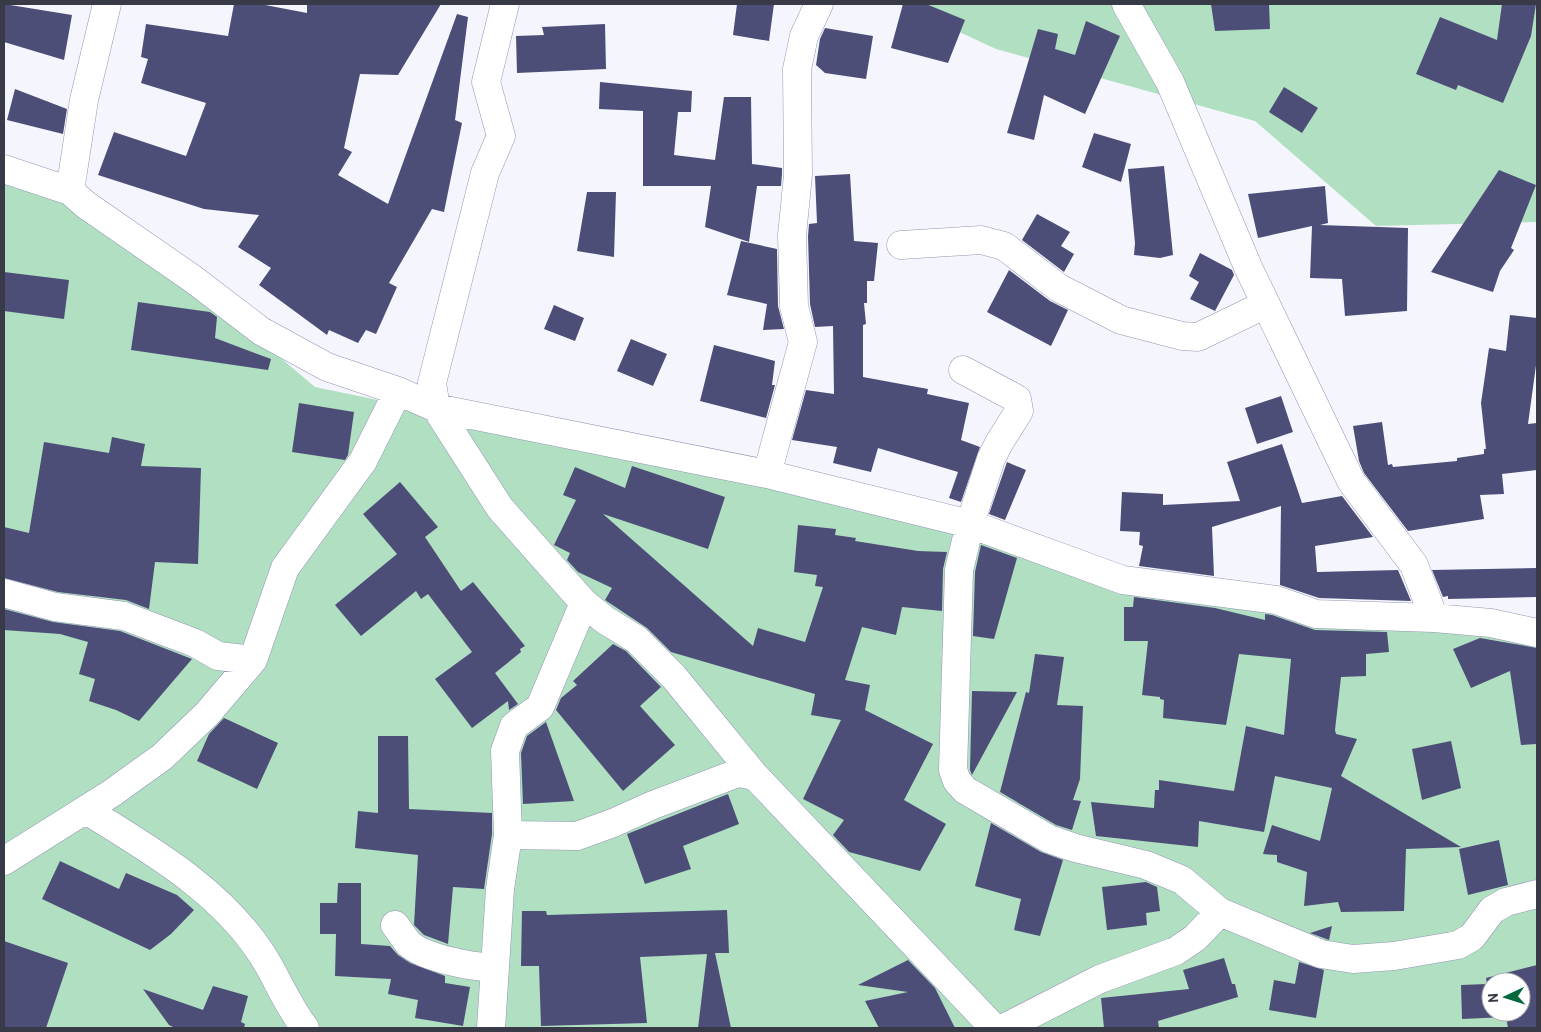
<svg xmlns="http://www.w3.org/2000/svg" width="1541" height="1032" viewBox="0 0 1541 1032" font-family="Barlow,sans-serif">
<style>
.green{fill:#b0dfc1;fill-rule:evenodd}
.building{fill:#4d4e78;fill-rule:evenodd}
.lines{fill:none;stroke-linecap:round;stroke-linejoin:round}
.minor-casing{stroke:#9395b5;stroke-width:29}
.minor{stroke:#fff;stroke-width:28}
</style>
<rect width="100%" height="100%" fill="#f5f6fd"/>
<path class="green" d="M 899,4 L 1537,4 L 1537,222 L 1376,226 L 1255,121 L 996,49 Z
M 4,179 L 62,200 L 263,343 L 315,387 L 470,419 L 870,510 L 1017,550 L 1537,643 L 1537,1028 L 4,1028 ZM 1491,982 L 1521,982 L 1521,1012 L 1491,1012 Z"/>
<path class="building" d="M 4,4 L 72,15 L 64,60 L 4,42 Z
M 234,4 L 260,4 L 307,13 L 307,4 L 441,4 L 398,75 L 360,74 L 344,148 L 352,152 L 338,175 L 388,204 L 457,14 L 468,17 L 455,120 L 462,123 L 444,212 L 432,209 L 389,283 L 397,287 L 376,334 L 366,330 L 358,343 L 329,330 L 327,335 L 259,285 L 271,268 L 238,247 L 259,215 L 204,209 L 98,175 L 114,132 L 186,156 L 206,103 L 141,83 L 148,59 L 141,57 L 146,24 L 228,36 Z
M 737,4 L 774,4 L 769,41 L 733,35 Z
M 903,4 L 926,4 L 965,20 L 948,63 L 891,48 Z
M 1211,4 L 1269,4 L 1270,29 L 1215,31 Z
M 1502,4 L 1536,4 L 1531,36 L 1503,103 L 1458,85 L 1456,90 L 1416,74 L 1440,17 L 1497,40 Z
M 1086,21 L 1120,36 L 1085,114 L 1044,95 L 1034,140 L 1007,133 L 1038,29 L 1058,34 L 1055,49 L 1075,55 Z
M 605,24 L 606,69 L 517,73 L 516,36 L 544,35 L 542,27 Z
M 825,28 L 873,36 L 866,79 L 825,73 L 816,65 L 820,39 Z
M 600,82 L 692,91 L 691,112 L 678,112 L 674,155 L 715,160 L 724,97 L 751,97 L 752,164 L 782,168 L 782,174 L 781,186 L 757,186 L 749,242 L 705,227 L 711,186 L 643,186 L 643,111 L 599,109 Z
M 1284,87 L 1318,108 L 1302,133 L 1269,112 Z
M 15,89 L 67,109 L 63,134 L 7,120 Z
M 1094,133 L 1131,144 L 1121,182 L 1082,167 Z
M 1164,166 L 1173,255 L 1160,258 L 1134,255 L 1135,243 L 1128,169 Z
M 1499,170 L 1536,185 L 1511,248 L 1514,250 L 1500,271 L 1493,292 L 1431,272 Z
M 850,174 L 854,241 L 878,243 L 874,281 L 867,281 L 867,303 L 864,303 L 866,324 L 863,325 L 863,377 L 928,389 L 927,394 L 969,403 L 961,440 L 980,447 L 961,502 L 949,498 L 958,472 L 878,448 L 871,472 L 833,463 L 837,447 L 792,440 L 806,390 L 834,394 L 833,326 L 815,327 L 810,304 L 808,236 L 809,224 L 817,223 L 815,176 Z
M 1325,186 L 1328,223 L 1320,225 L 1408,228 L 1407,311 L 1345,316 L 1342,279 L 1310,278 L 1312,226 L 1258,238 L 1248,194 Z
M 587,192 L 616,192 L 614,257 L 577,251 Z
M 1037,214 L 1070,232 L 1061,246 L 1074,254 L 1064,272 L 1022,240 Z
M 741,241 L 777,249 L 778,306 L 784,329 L 763,330 L 767,304 L 727,295 Z
M 1200,253 L 1232,270 L 1234,275 L 1215,311 L 1190,299 L 1199,282 L 1189,276 Z
M 1009,270 L 1050,301 L 1068,310 L 1051,346 L 987,312 Z
M 4,272 L 69,280 L 64,319 L 4,311 Z
M 138,302 L 210,312 L 217,317 L 215,338 L 271,359 L 268,370 L 131,350 Z
M 554,305 L 584,318 L 575,341 L 544,329 Z
M 1510,315 L 1537,318 L 1537,358 L 1528,424 L 1537,423 L 1537,470 L 1502,474 L 1504,494 L 1480,495 L 1484,519 L 1408,531 L 1364,473 L 1359,461 L 1353,426 L 1382,422 L 1388,465 L 1392,464 L 1393,467 L 1457,461 L 1457,458 L 1484,454 L 1484,449 L 1486,449 L 1481,403 L 1489,348 L 1506,351 Z
M 631,339 L 667,354 L 653,386 L 617,371 Z
M 714,345 L 775,361 L 772,385 L 775,385 L 766,418 L 700,401 Z
M 1281,396 L 1293,432 L 1257,444 L 1245,408 Z
M 299,403 L 354,412 L 348,455 L 345,460 L 292,452 Z
M 112,437 L 145,444 L 141,466 L 201,468 L 198,564 L 155,562 L 149,609 L 126,600 L 58,592 L 4,578 L 4,527 L 29,533 L 44,442 L 109,453 Z
M 1282,444 L 1302,503 L 1342,496 L 1373,537 L 1315,546 L 1317,572 L 1398,570 L 1411,601 L 1319,598 L 1280,585 L 1281,506 L 1212,527 L 1214,576 L 1139,566 L 1143,546 L 1139,545 L 1140,532 L 1120,531 L 1122,492 L 1163,494 L 1163,505 L 1240,501 L 1227,462 Z
M 1007,462 L 1026,470 L 1005,520 L 989,514 Z
M 632,466 L 725,497 L 708,549 L 603,514 L 753,646 L 758,628 L 805,642 L 823,587 L 815,586 L 817,575 L 794,572 L 798,525 L 836,529 L 835,535 L 856,538 L 855,541 L 918,551 L 947,552 L 943,569 L 942,611 L 902,607 L 896,635 L 862,627 L 845,680 L 870,685 L 865,710 L 933,744 L 904,800 L 946,824 L 920,871 L 849,852 L 833,835 L 844,820 L 803,799 L 841,720 L 811,715 L 815,694 L 671,652 L 647,628 L 605,600 L 612,588 L 578,572 L 567,560 L 570,553 L 554,545 L 576,500 L 563,495 L 575,467 L 625,488 Z
M 400,482 L 438,527 L 425,537 L 461,591 L 473,582 L 525,646 L 520,649 L 521,652 L 495,673 L 518,704 L 509,710 L 508,701 L 472,728 L 435,679 L 472,652 L 428,594 L 421,599 L 416,591 L 361,636 L 335,605 L 397,554 L 363,514 Z
M 981,545 L 1017,558 L 994,639 L 973,636 L 975,572 Z
M 1537,568 L 1537,597 L 1448,599 L 1448,596 L 1443,597 L 1432,570 Z
M 1134,597 L 1215,608 L 1265,620 L 1265,614 L 1272,615 L 1315,630 L 1387,632 L 1389,652 L 1366,654 L 1366,676 L 1341,677 L 1335,730 L 1336,734 L 1357,739 L 1341,776 L 1461,847 L 1406,849 L 1404,911 L 1341,912 L 1338,902 L 1304,906 L 1307,872 L 1277,862 L 1277,855 L 1263,854 L 1272,825 L 1320,841 L 1332,788 L 1275,776 L 1264,832 L 1199,821 L 1198,847 L 1096,836 L 1091,802 L 1154,808 L 1155,790 L 1159,790 L 1159,780 L 1234,791 L 1246,726 L 1284,735 L 1291,659 L 1239,654 L 1226,725 L 1163,718 L 1164,700 L 1160,699 L 1160,697 L 1142,695 L 1148,641 L 1124,641 L 1124,607 L 1133,607 Z
M 4,609 L 53,622 L 120,631 L 192,659 L 139,721 L 116,710 L 89,701 L 95,679 L 79,674 L 88,642 L 60,634 L 4,630 Z
M 1480,638 L 1537,648 L 1537,744 L 1521,745 L 1510,671 L 1471,688 L 1453,649 Z
M 613,644 L 626,651 L 661,687 L 640,706 L 675,745 L 623,791 L 556,710 L 561,698 L 577,685 L 573,681 Z
M 1035,654 L 1064,657 L 1057,705 L 1083,706 L 1080,779 L 1073,800 L 1081,801 L 1072,830 L 1056,825 L 1000,792 L 1026,692 L 1029,693 Z
M 972,691 L 1017,692 L 972,775 L 970,770 Z
M 224,718 L 278,743 L 257,789 L 197,761 L 209,734 Z
M 546,722 L 574,801 L 523,804 L 521,753 L 527,736 Z
M 378,736 L 408,736 L 409,809 L 492,813 L 492,834 L 484,889 L 453,887 L 448,944 L 424,935 L 414,925 L 418,855 L 355,848 L 358,811 L 378,813 Z
M 1451,741 L 1461,788 L 1422,800 L 1412,749 Z
M 728,794 L 739,824 L 683,846 L 691,869 L 645,884 L 627,834 Z
M 991,823 L 1041,852 L 1063,860 L 1040,936 L 1014,930 L 1021,899 L 975,886 Z
M 1499,840 L 1508,885 L 1468,895 L 1459,849 Z
M 60,861 L 119,889 L 126,873 L 177,895 L 194,910 L 171,934 L 150,950 L 42,899 Z
M 1146,882 L 1157,887 L 1160,911 L 1146,913 L 1147,925 L 1107,930 L 1102,887 Z
M 338,883 L 361,883 L 361,944 L 390,946 L 398,955 L 410,963 L 445,976 L 445,983 L 470,987 L 463,1026 L 415,1018 L 418,1000 L 388,994 L 391,979 L 335,976 L 336,934 L 320,934 L 320,903 L 337,903 Z
M 727,910 L 729,953 L 715,953 L 731,1028 L 698,1028 L 707,954 L 640,957 L 647,1023 L 541,1026 L 539,966 L 521,966 L 522,911 L 546,911 L 547,915 Z
M 1332,926 L 1329,940 L 1310,933 Z
M 4,941 L 68,963 L 46,1028 L 4,1028 Z
M 1224,958 L 1232,984 L 1235,984 L 1238,997 L 1158,1021 L 1159,1028 L 1104,1028 L 1101,998 L 1189,989 L 1183,970 Z
M 908,960 L 935,988 L 955,1028 L 879,1028 L 865,1001 L 908,992 L 858,985 Z
M 1299,962 L 1324,970 L 1316,1018 L 1269,1010 L 1274,980 L 1295,984 Z
M 1537,965 L 1537,1028 L 1508,1028 L 1506,1017 L 1462,1019 L 1461,985 L 1487,984 L 1486,978 ZM 1491,982 L 1521,982 L 1521,1012 L 1491,1012 Z
M 213,986 L 248,996 L 241,1022 L 245,1024 L 244,1028 L 175,1028 L 169,1025 L 143,989 L 203,1010 Z"/>
<g class="lines">
<defs>
<path id="minor" d="M 505,4 L 486,82 L 501,136 L 485,173 L 432,383 L 436,408 L 500,508 L 584,603 L 605,620 L 636,639 L 674,677 L 755,776 L 994,1028
M 1126,4 L 1170,82 L 1248,267 L 1351,481 L 1414,565 L 1434,618
M 4,169 L 70,191 L 86,205 L 193,279 L 261,331 L 327,367 L 398,391 L 436,408 L 767,474 L 970,524 L 1123,580 L 1276,600 L 1316,614 L 1434,618 L 1491,623 L 1537,633
M 70,191 L 84,100 L 107,4
M 901,245 L 981,240 L 1004,246 L 1059,288 L 1121,320 L 1182,336 L 1198,337 L 1266,304
M 963,370 L 1017,399 L 1019,411 L 999,443 L 991,459 L 970,524 L 959,570 L 953,770 L 957,781 L 965,790 L 1049,839 L 1075,848 L 1146,865 L 1182,880 L 1220,912 L 1321,954 L 1353,959 L 1394,956 L 1458,945 L 1472,937 L 1492,910 L 1506,902 L 1537,894
M 767,474 L 803,342 L 794,306 L 792,235 L 798,175 L 797,69 L 804,36 L 819,4
M 4,593 L 55,607 L 124,616 L 195,643 L 218,656 L 253,660
M 86,810 C 150,850 218,888 261,953 C 277,977 287,1005 305,1028
M 508,835 L 577,836 L 613,823 L 653,805 L 738,773 L 755,776
M 4,861 L 112,793 L 162,757 L 207,714 L 253,660 L 285,568 L 363,461 L 398,391
M 395,925 C 400,931 404,939 409,944 C 425,958 474,968 495,967 L 491,1028
M 495,967 L 500,889 L 508,835 L 505,751 L 514,726 L 540,707 L 584,603
M 1004,1028 L 1100,979 L 1176,951 L 1195,938 L 1220,912"/>
</defs>
<use href="#minor" class="minor-casing"/>
<use href="#minor" class="minor"/>
</g>
<rect width="1541" height="1032" fill="none" stroke="#393a47" stroke-width="10"/>
<g transform="translate(1506 997) rotate(266)"><circle r="24" fill="#ffffff" stroke="#b0b0b5"/>
<path d="M0-4L9 19L0 12L-9 19Z" fill="#04683d"/>
<text y="-8" font-size="14" font-weight="bold" text-anchor="middle" fill="#393a47">N</text>
</g>
</svg>
